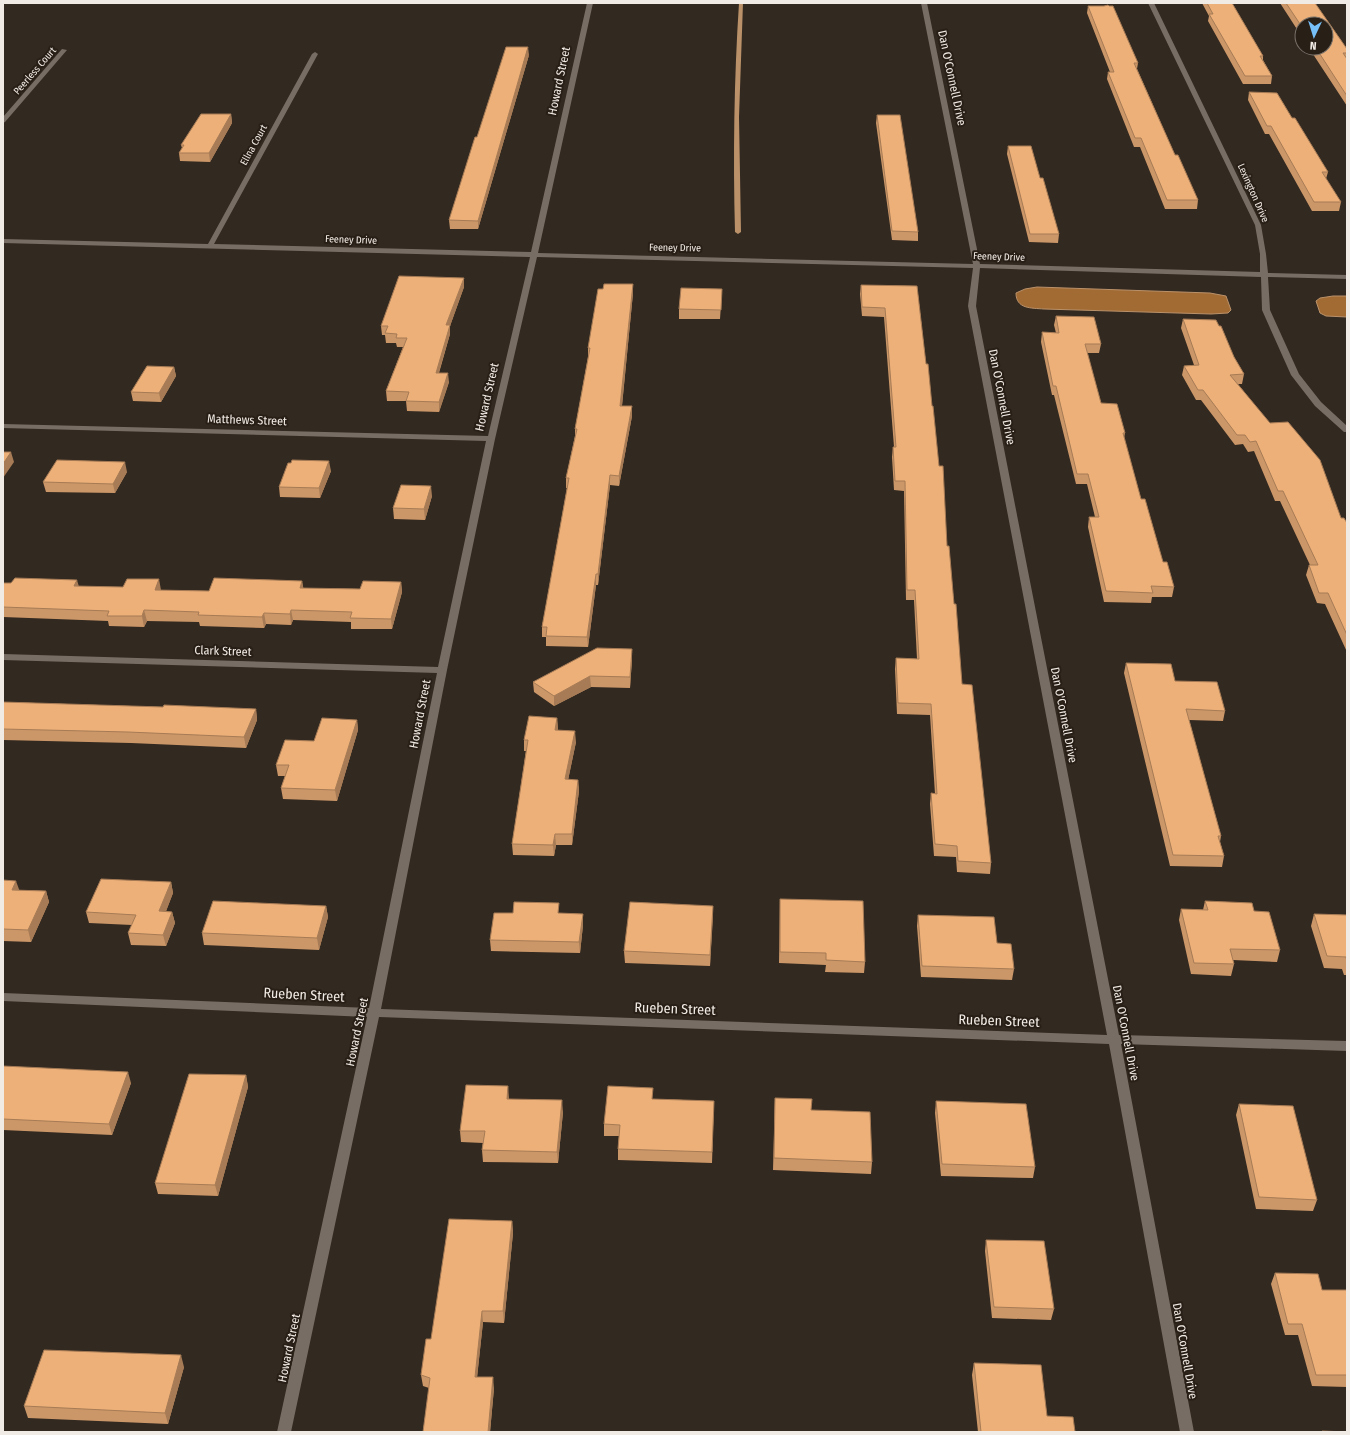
<svg xmlns="http://www.w3.org/2000/svg" width="1350" height="1435" viewBox="0 0 1350 1435" font-family="'Fira Sans Condensed',sans-serif">
<style>
.water{fill:#a36b34;stroke:#ba9169}
.lines{fill:none;stroke-linecap:round;stroke-linejoin:round}
.stream{fill:#ba9169;fill-rule:evenodd}
.minor{fill:#786d64;fill-rule:evenodd}
.wall{fill:#cc9768}
.shaded-wall{fill:#a67b55}
.building{fill:#edb079;stroke:#a67b55}
.labels{text-anchor:middle;dominant-baseline:central;stroke-width:4;stroke-linejoin:round;paint-order:stroke}
.far-street-label{font-size:10px;fill:#f1ebe5;stroke:#281f17}
.street-label{font-size:12px;fill:#f1ebe5;stroke:#281f17}
.near-street-label{font-size:14px;fill:#f1ebe5;stroke:#281f17}
</style>
<rect width="100%" height="100%" fill="#322921"/>
<path class="water" d="M 1037,287 L 1210,293 L 1226,296 L 1231,310 L 1228,313 L 1211,314 L 1044,309 C 1031,308 1016,309 1016,293 L 1025,289 Z
M 1333,296 L 1347,296 L 1347,317 L 1326,316 L 1320,313 L 1316,301 L 1320,298 Z"/>
<g class="lines">
<path class="stream" d="M 739,3 L 743,3 L 739,117 L 741,232 L 738,234 L 735,232 C 733,156 734,79 739,3 Z"/>
<path class="minor" d="M 587,3 L 593,3 L 538,253 L 973,264 L 921,3 L 927,3 L 980,264 L 1260,272 L 1260,254 L 1255,225 L 1148,3 L 1154,3 L 1261,225 L 1266,254 L 1268,273 L 1347,275 L 1347,279 L 1268,277 L 1270,310 L 1299,374 L 1321,402 L 1347,426 L 1347,432 L 1344,432 L 1315,406 L 1291,375 L 1262,310 L 1261,277 L 980,268 L 976,306 L 1119,1035 L 1347,1041 L 1347,1051 L 1121,1044 L 1194,1432 L 1180,1432 L 1109,1044 L 379,1017 L 291,1432 L 277,1432 L 367,1017 L 3,1001 L 3,993 L 369,1008 L 437,673 L 3,660 L 3,654 L 438,667 L 486,441 L 3,428 L 3,424 L 488,436 L 530,257 L 3,243 L 3,239 L 208,244 L 312,54 L 315,52 L 318,54 L 214,244 L 531,252 ZM 537,257 L 973,268 L 968,306 L 1107,1035 L 381,1009 L 447,670 L 495,439 Z
M 62,49 L 67,50 L 5,122 L 3,123 L 3,117 Z"/>
</g>
<path class="wall" d="M 1202,3 L 1232,3 L 1263,56 L 1263,60 L 1272,76 L 1271,84 L 1243,84 L 1208,21 L 1209,16 Z
M 1280,3 L 1315,3 L 1347,49 L 1347,106 L 1309,48 L 1326,48 L 1302,24 L 1302,37 Z
M 1088,6 L 1138,63 L 1137,69 L 1175,155 L 1198,200 L 1197,209 L 1165,209 L 1140,147 L 1134,147 L 1107,79 L 1108,72 L 1110,72 L 1087,13 Z
M 529,55 L 478,229 L 450,229 L 449,220 L 477,137 Z
M 1249,92 L 1292,118 L 1328,172 L 1326,179 L 1341,202 L 1339,211 L 1312,211 L 1269,134 L 1265,134 L 1248,100 Z
M 231,114 L 232,123 L 210,162 L 180,161 L 179,153 L 182,148 L 181,145 Z
M 877,115 L 918,232 L 918,241 L 892,240 L 876,123 Z
M 1008,146 L 1040,178 L 1059,234 L 1058,243 L 1029,242 L 1007,154 Z
M 464,278 L 464,287 L 450,326 L 450,334 L 439,373 L 449,382 L 439,412 L 407,411 L 406,401 L 387,401 L 386,391 L 403,347 L 397,347 L 396,343 L 386,343 L 385,335 L 382,335 L 381,326 Z
M 861,285 L 917,286 L 926,364 L 932,406 L 947,546 L 954,604 L 962,684 L 991,863 L 990,874 L 957,872 L 956,857 L 934,856 L 930,804 L 931,793 L 935,794 L 930,715 L 897,714 L 895,669 L 896,658 L 917,659 L 914,600 L 906,600 L 904,491 L 894,490 L 892,457 L 893,447 L 894,447 L 884,317 L 862,316 L 860,294 Z
M 722,289 L 720,319 L 679,319 L 679,309 Z
M 633,293 L 622,406 L 632,416 L 619,486 L 610,485 L 598,585 L 596,585 L 588,647 L 546,646 L 546,637 L 542,637 L 542,627 L 567,488 L 566,488 L 566,478 L 575,436 L 575,429 L 588,357 L 588,348 Z
M 1056,316 L 1101,344 L 1099,353 L 1087,353 L 1101,403 L 1125,433 L 1124,438 L 1141,499 L 1163,562 L 1174,587 L 1172,597 L 1152,597 L 1151,603 L 1104,602 L 1088,527 L 1089,517 L 1095,517 L 1087,484 L 1076,484 L 1054,395 L 1052,395 L 1041,342 L 1042,332 L 1056,333 L 1054,325 Z
M 1183,319 L 1219,326 L 1234,357 L 1244,374 L 1242,384 L 1238,384 L 1341,518 L 1347,523 L 1347,652 L 1325,604 L 1317,603 L 1306,575 L 1309,565 L 1310,565 L 1280,501 L 1275,501 L 1254,451 L 1248,452 L 1243,444 L 1235,445 L 1201,400 L 1196,400 L 1182,375 L 1184,366 L 1194,365 L 1181,328 Z
M 174,367 L 176,376 L 161,402 L 133,401 L 131,392 Z
M 331,471 L 320,498 L 280,497 L 279,487 Z
M 127,472 L 115,493 L 46,492 L 43,482 Z
M 432,496 L 425,520 L 394,519 L 393,508 Z
M 302,581 L 303,588 L 360,589 L 401,582 L 402,592 L 392,629 L 351,629 L 351,622 L 293,620 L 291,625 L 266,624 L 264,628 L 200,626 L 199,622 L 147,621 L 144,627 L 109,626 L 108,621 L 3,617 L 3,583 L 79,586 L 161,590 L 209,591 Z
M 632,659 L 630,688 L 591,687 L 554,706 L 534,692 L 533,682 Z
M 1126,663 L 1175,681 L 1225,711 L 1223,721 L 1189,720 L 1221,836 L 1220,842 L 1224,856 L 1222,867 L 1170,866 L 1124,673 Z
M 3,702 L 163,707 L 256,709 L 257,720 L 246,748 L 131,743 L 3,740 Z
M 557,718 L 558,730 L 576,742 L 568,780 L 578,780 L 579,791 L 572,845 L 556,845 L 554,856 L 513,855 L 512,844 L 526,751 L 524,751 L 524,740 Z
M 357,720 L 358,730 L 337,801 L 283,799 L 281,788 L 285,776 L 278,776 L 276,765 L 314,741 Z
M 3,880 L 19,890 L 46,891 L 49,902 L 31,942 L 3,941 Z
M 171,882 L 173,893 L 166,911 L 172,912 L 175,923 L 166,946 L 131,945 L 128,933 L 132,925 L 89,923 L 86,912 Z
M 780,899 L 865,962 L 864,973 L 825,972 L 826,965 L 779,963 Z
M 1205,901 L 1254,911 L 1280,950 L 1277,962 L 1233,960 L 1234,964 L 1231,976 L 1191,974 L 1179,920 L 1181,909 L 1203,910 Z
M 326,906 L 328,917 L 319,950 L 204,945 L 202,933 Z
M 713,906 L 710,966 L 625,963 L 624,951 Z
M 513,913 L 559,913 L 583,914 L 583,925 L 580,953 L 491,951 L 490,940 Z
M 1314,914 L 1347,915 L 1347,975 L 1344,975 L 1342,969 L 1324,968 L 1311,926 Z
M 918,915 L 997,943 L 1014,969 L 1012,980 L 921,977 L 917,926 Z
M 3,1066 L 131,1083 L 112,1135 L 3,1130 Z
M 246,1075 L 248,1087 L 218,1196 L 158,1194 L 155,1183 Z
M 509,1098 L 509,1099 L 563,1112 L 558,1163 L 483,1162 L 482,1150 L 483,1143 L 461,1142 L 460,1131 Z
M 775,1098 L 811,1110 L 872,1162 L 871,1174 L 773,1170 Z
M 653,1099 L 714,1101 L 712,1163 L 618,1160 L 618,1149 L 619,1136 L 604,1136 L 604,1124 Z
M 936,1101 L 1035,1167 L 1033,1178 L 941,1176 L 935,1113 Z
M 1239,1104 L 1317,1200 L 1313,1211 L 1256,1209 L 1236,1115 Z
M 512,1221 L 513,1233 L 504,1323 L 483,1322 L 477,1377 L 494,1388 L 490,1432 L 423,1432 L 429,1388 L 423,1386 L 421,1375 L 431,1339 Z
M 986,1240 L 1054,1309 L 1051,1320 L 992,1318 L 985,1251 Z
M 1275,1273 L 1322,1290 L 1347,1290 L 1347,1387 L 1312,1386 L 1298,1335 L 1285,1335 L 1271,1284 Z
M 974,1363 L 1047,1416 L 1075,1432 L 978,1432 L 972,1375 Z
M 184,1367 L 168,1424 L 28,1418 L 24,1406 Z"/>
<path class="shaded-wall" d="M 528,47 L 529,55 L 478,229 L 478,221 Z
M 231,114 L 232,123 L 210,162 L 209,153 Z
M 464,278 L 464,287 L 450,326 L 450,334 L 436,382 L 436,373 L 446,325 Z
M 633,284 L 633,293 L 621,415 L 620,406 Z
M 174,367 L 176,376 L 161,402 L 159,393 Z
M 448,373 L 449,382 L 439,412 L 439,402 Z
M 632,406 L 632,416 L 619,486 L 619,476 Z
M 11,452 L 14,462 L 3,478 L 3,464 Z
M 329,461 L 331,471 L 320,498 L 319,488 Z
M 125,462 L 127,472 L 115,493 L 113,484 Z
M 610,475 L 610,485 L 598,585 L 598,574 Z
M 431,486 L 432,496 L 425,520 L 424,509 Z
M 596,574 L 596,585 L 588,647 L 587,637 Z
M 159,579 L 161,590 L 155,590 Z
M 77,580 L 80,590 L 74,586 Z
M 302,581 L 304,591 L 300,588 Z
M 401,582 L 402,592 L 392,629 L 391,619 Z
M 144,610 L 147,621 L 144,627 L 142,616 Z
M 291,610 L 293,620 L 291,625 L 290,614 Z
M 264,613 L 266,624 L 264,628 L 262,617 Z
M 632,649 L 632,659 L 630,688 L 630,677 Z
M 590,676 L 591,687 L 554,706 L 554,696 Z
M 256,709 L 257,720 L 246,748 L 244,737 Z
M 557,718 L 558,729 L 555,741 L 555,730 Z
M 357,720 L 358,730 L 337,801 L 335,790 Z
M 575,731 L 576,742 L 566,790 L 565,779 Z
M 578,780 L 579,791 L 572,845 L 572,834 Z
M 555,834 L 556,845 L 554,856 L 553,845 Z
M 16,881 L 20,892 L 12,890 Z
M 171,882 L 173,893 L 162,922 L 159,911 Z
M 46,891 L 49,902 L 31,942 L 28,930 Z
M 326,906 L 328,917 L 319,950 L 317,938 Z
M 713,906 L 713,917 L 710,966 L 710,955 Z
M 172,912 L 175,923 L 166,946 L 163,935 Z
M 583,914 L 583,925 L 580,953 L 579,942 Z
M 128,1072 L 131,1083 L 112,1135 L 109,1124 Z
M 246,1075 L 248,1087 L 218,1196 L 215,1185 Z
M 508,1086 L 509,1098 L 507,1111 L 507,1099 Z
M 562,1100 L 563,1112 L 558,1163 L 557,1152 Z
M 512,1221 L 513,1233 L 504,1323 L 503,1311 Z
M 482,1311 L 483,1322 L 476,1388 L 475,1377 Z
M 181,1355 L 184,1367 L 168,1424 L 165,1413 Z
M 493,1377 L 494,1388 L 490,1432 L 488,1432 Z"/>
<path class="building" d="M 1207,3 L 1232,3 L 1263,56 L 1260,56 L 1272,76 L 1245,76 L 1209,14 L 1213,14 Z
M 1286,3 L 1315,3 L 1347,49 L 1347,53 L 1343,53 L 1347,59 L 1347,96 L 1316,48 L 1326,48 L 1326,24 L 1302,24 L 1302,27 Z
M 1108,5 L 1109,6 L 1113,6 L 1138,63 L 1134,63 L 1175,155 L 1178,155 L 1198,200 L 1167,200 L 1141,138 L 1135,138 L 1108,72 L 1114,72 L 1088,6 L 1104,6 Z
M 506,47 L 528,47 L 478,221 L 449,220 L 475,137 L 477,137 Z
M 1249,92 L 1277,93 L 1292,118 L 1295,118 L 1328,172 L 1322,172 L 1341,202 L 1314,202 L 1271,126 L 1267,126 Z
M 201,114 L 231,114 L 209,153 L 179,153 L 184,145 L 181,145 Z
M 877,115 L 900,115 L 918,232 L 892,231 Z
M 1008,146 L 1031,146 L 1040,178 L 1043,178 L 1059,234 L 1030,234 Z
M 399,276 L 464,278 L 446,325 L 450,325 L 436,373 L 448,373 L 439,402 L 406,401 L 409,392 L 386,391 L 407,338 L 396,338 L 397,334 L 385,333 L 388,326 L 381,326 Z
M 604,284 L 633,284 L 620,406 L 632,406 L 619,476 L 610,475 L 598,574 L 596,574 L 587,637 L 546,636 L 547,627 L 542,627 L 569,478 L 566,478 L 577,429 L 575,429 L 590,348 L 588,348 L 598,289 L 603,289 Z
M 861,285 L 917,286 L 926,364 L 928,364 L 932,406 L 933,406 L 939,466 L 943,466 L 947,546 L 949,546 L 954,604 L 956,604 L 962,684 L 972,685 L 991,863 L 958,861 L 957,846 L 935,844 L 931,793 L 937,794 L 931,704 L 898,703 L 896,658 L 919,659 L 915,590 L 907,590 L 905,481 L 895,481 L 893,447 L 896,447 L 885,308 L 862,307 Z
M 681,288 L 722,289 L 721,310 L 679,309 Z
M 1056,316 L 1094,317 L 1101,344 L 1085,344 L 1101,403 L 1117,404 L 1125,433 L 1123,433 L 1141,499 L 1145,499 L 1163,562 L 1167,562 L 1174,587 L 1151,586 L 1153,593 L 1106,591 L 1089,517 L 1099,517 L 1088,474 L 1077,474 L 1056,386 L 1053,386 L 1042,332 L 1059,333 Z
M 1183,319 L 1216,320 L 1219,326 L 1221,326 L 1234,357 L 1244,374 L 1230,375 L 1270,423 L 1288,422 L 1320,460 L 1341,518 L 1344,518 L 1347,523 L 1347,635 L 1328,593 L 1319,593 L 1309,565 L 1318,565 L 1283,491 L 1278,491 L 1256,441 L 1250,442 L 1245,435 L 1237,435 L 1203,390 L 1198,390 L 1184,366 L 1199,365 Z
M 147,366 L 174,367 L 159,393 L 131,392 Z
M 3,452 L 11,452 L 3,464 Z
M 57,460 L 125,462 L 113,484 L 43,482 Z
M 292,460 L 329,461 L 319,488 L 279,487 L 288,463 L 291,463 Z
M 401,485 L 431,486 L 424,509 L 393,508 Z
M 15,578 L 77,580 L 74,586 L 123,587 L 127,579 L 159,579 L 155,590 L 209,591 L 214,578 L 302,581 L 300,588 L 360,589 L 363,581 L 401,582 L 391,619 L 350,618 L 352,612 L 291,610 L 290,614 L 264,613 L 262,617 L 198,615 L 199,612 L 144,610 L 142,616 L 107,616 L 109,611 L 3,607 L 3,583 L 11,583 Z
M 597,648 L 632,649 L 630,677 L 590,676 L 554,696 L 533,682 Z
M 1126,663 L 1171,664 L 1175,681 L 1217,682 L 1225,711 L 1186,709 L 1221,836 L 1218,836 L 1224,856 L 1173,855 Z
M 3,702 L 163,707 L 164,705 L 256,709 L 244,737 L 128,732 L 3,729 Z
M 529,716 L 557,718 L 555,730 L 575,731 L 565,779 L 578,780 L 572,834 L 555,834 L 553,845 L 512,844 L 528,740 L 524,740 Z
M 322,718 L 357,720 L 335,790 L 281,788 L 289,765 L 276,765 L 285,740 L 314,741 Z
M 101,879 L 171,882 L 159,911 L 172,912 L 163,935 L 128,933 L 136,915 L 86,912 Z
M 3,880 L 16,881 L 12,890 L 46,891 L 28,930 L 3,929 Z
M 780,899 L 863,901 L 865,962 L 826,960 L 826,953 L 780,952 Z
M 213,901 L 326,906 L 317,938 L 202,933 Z
M 1205,901 L 1252,903 L 1254,911 L 1269,912 L 1280,950 L 1230,949 L 1234,964 L 1194,963 L 1181,909 L 1208,910 Z
M 514,902 L 559,903 L 558,913 L 583,914 L 579,942 L 490,940 L 494,913 L 513,913 Z
M 630,902 L 713,906 L 710,955 L 624,951 Z
M 1314,914 L 1347,915 L 1347,962 L 1346,957 L 1327,956 Z
M 918,915 L 994,917 L 997,943 L 1011,944 L 1014,969 L 922,966 Z
M 3,1066 L 128,1072 L 109,1124 L 3,1119 Z
M 189,1074 L 246,1075 L 215,1185 L 155,1183 Z
M 466,1085 L 508,1086 L 507,1099 L 562,1100 L 557,1152 L 482,1150 L 485,1131 L 460,1131 Z
M 608,1086 L 653,1088 L 652,1099 L 714,1101 L 712,1152 L 618,1149 L 620,1125 L 604,1124 Z
M 775,1098 L 812,1099 L 811,1110 L 870,1112 L 872,1162 L 774,1158 Z
M 936,1101 L 1026,1104 L 1035,1167 L 942,1164 Z
M 1239,1104 L 1293,1106 L 1317,1200 L 1259,1197 Z
M 449,1219 L 512,1221 L 503,1311 L 482,1311 L 475,1377 L 493,1377 L 488,1432 L 423,1432 L 430,1378 L 421,1375 L 426,1339 L 431,1339 Z
M 986,1240 L 1044,1241 L 1054,1309 L 994,1307 Z
M 1275,1273 L 1318,1274 L 1322,1290 L 1347,1290 L 1347,1375 L 1316,1375 L 1302,1324 L 1288,1324 Z
M 44,1350 L 181,1355 L 165,1413 L 24,1406 Z
M 974,1363 L 1041,1365 L 1047,1416 L 1073,1417 L 1075,1432 L 981,1432 Z
M 1322,1431 L 1347,1432 L 1323,1432 Z"/>
<g class="labels">
<g class="far-street-label">
<text transform="translate(35 71) rotate(-49)">Peerless Court</text>
<text transform="translate(254 145) rotate(-61)">Ellna Court</text>
<text transform="translate(1253 193) rotate(66)">Lexington Drive</text>
<text transform="translate(351 240) rotate(2)">Feeney Drive</text>
<text transform="translate(675 248) rotate(1)">Feeney Drive</text>
<text transform="translate(999 257) rotate(2)">Feeney Drive</text>
</g>
<g class="street-label">
<text transform="translate(952 78) rotate(78)">Dan O'Connell Drive</text>
<text transform="translate(559 81) rotate(-78)">Howard Street</text>
<text transform="translate(487 397) rotate(-77)">Howard Street</text>
<text transform="translate(1002 397) rotate(79)">Dan O'Connell Drive</text>
<text transform="translate(247 420) rotate(2)">Matthews Street</text>
<text transform="translate(223 651) rotate(2)">Clark Street</text>
<text transform="translate(420 714) rotate(-79)">Howard Street</text>
<text transform="translate(1064 715) rotate(79)">Dan O'Connell Drive</text>
<text transform="translate(357 1032) rotate(-78)">Howard Street</text>
<text transform="translate(1126 1033) rotate(79)">Dan O'Connell Drive</text>
<text transform="translate(289 1348) rotate(-78)">Howard Street</text>
<text transform="translate(1185 1351) rotate(80)">Dan O'Connell Drive</text>
</g>
<g class="near-street-label">
<text transform="translate(304 995) rotate(3)">Rueben Street</text>
<text transform="translate(675 1009) rotate(2)">Rueben Street</text>
<text transform="translate(999 1021) rotate(2)">Rueben Street</text>
</g>
</g>
<rect width="1350" height="1435" fill="none" stroke="#f1ebe5" stroke-width="8"/>
<g transform="translate(1314 36) rotate(184)"><circle r="19" fill="#281f17" stroke="#787169"/>
<path d="M0-3L7 15L0 10L-7 15Z" fill="#77bff7"/>
<text y="-6" font-size="11" font-weight="bold" text-anchor="middle" fill="#f1ebe5">N</text>
</g>
</svg>
